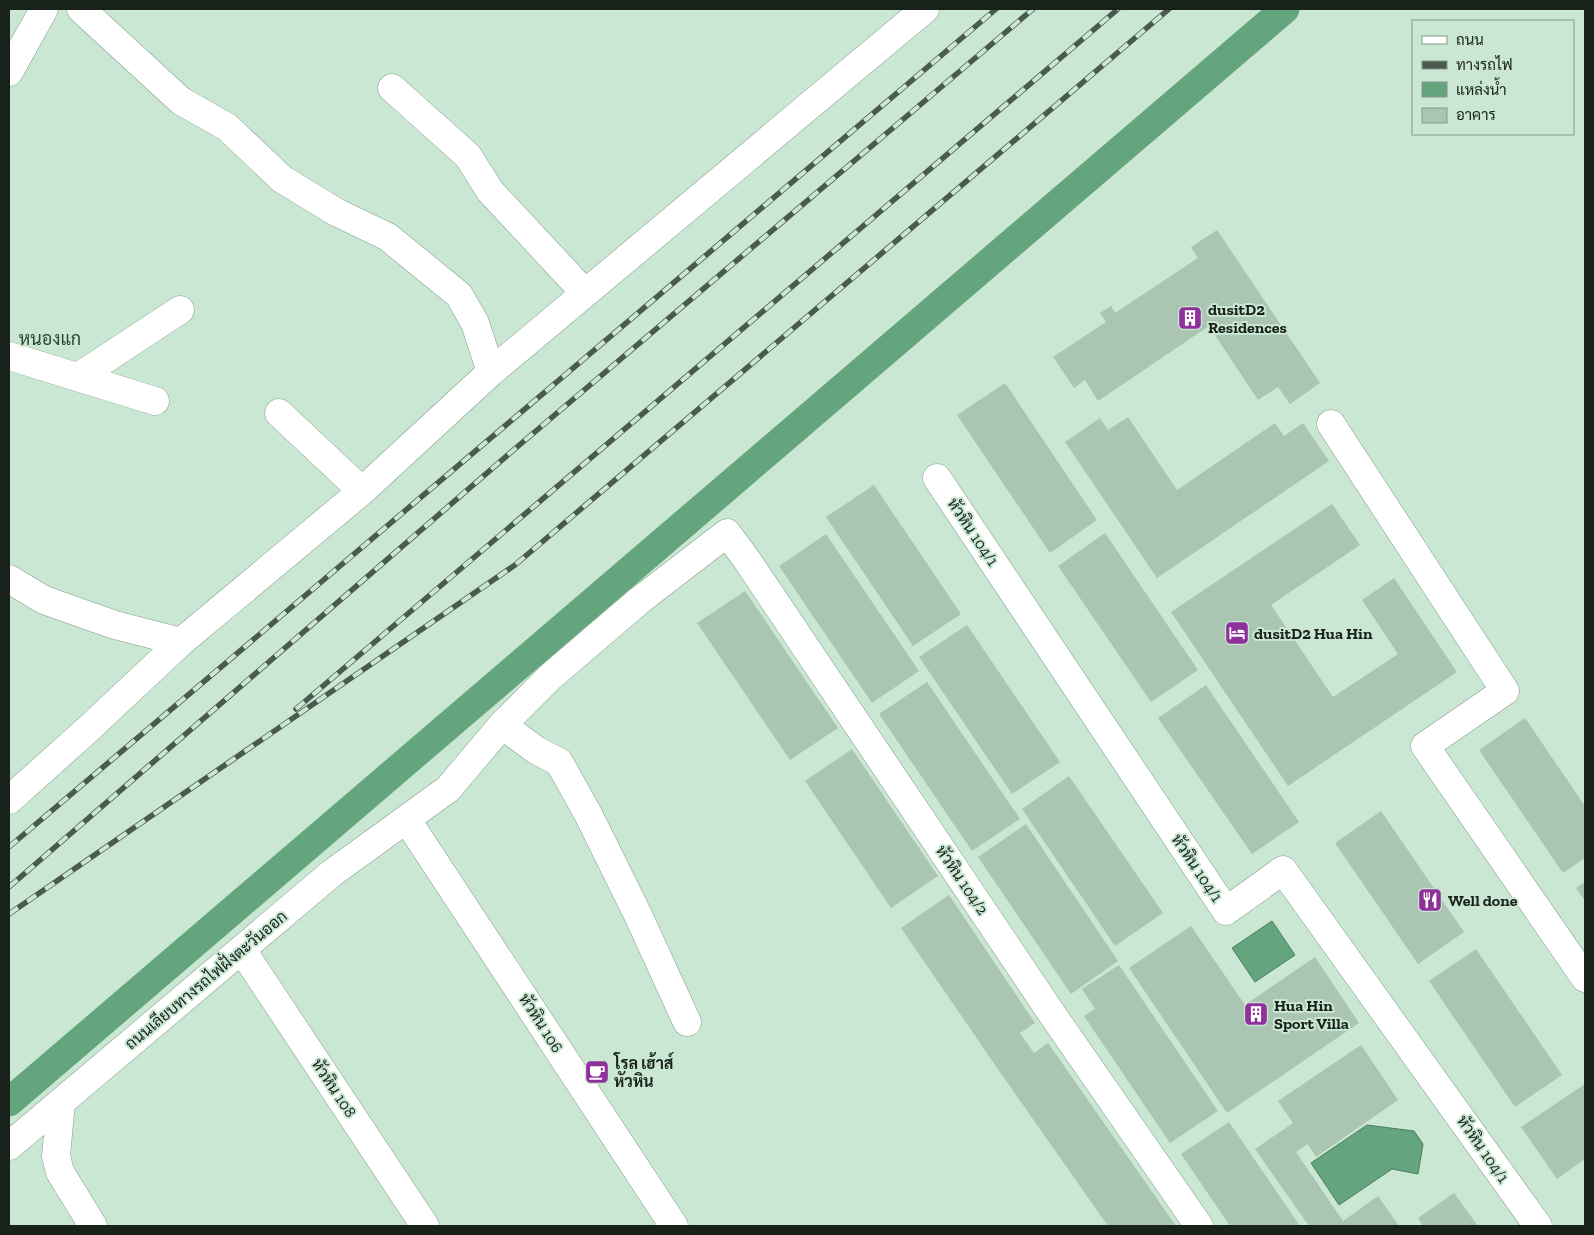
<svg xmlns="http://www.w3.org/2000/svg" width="1594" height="1235" viewBox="0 0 1594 1235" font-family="'Zilla Slab',Sarabun,serif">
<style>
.water{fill:#64a57d;stroke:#4d7e60}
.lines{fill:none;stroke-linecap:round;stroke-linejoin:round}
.canal{stroke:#64a57d;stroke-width:29}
.building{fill:#aac6b3}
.minor-casing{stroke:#849f8d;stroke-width:29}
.minor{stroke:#fff;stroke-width:28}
.rail-casing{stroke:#4b5a4f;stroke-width:5.5}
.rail{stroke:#cae7d3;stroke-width:4;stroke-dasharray:11;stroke-linecap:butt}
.labels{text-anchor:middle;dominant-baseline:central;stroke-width:4;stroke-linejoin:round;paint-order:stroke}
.poi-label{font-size:16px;font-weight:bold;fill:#18221b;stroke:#cae7d3;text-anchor:start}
.street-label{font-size:16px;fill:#18221b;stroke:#cae7d3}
.neighbourhood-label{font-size:18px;fill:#2d4536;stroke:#cae7d3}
</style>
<rect width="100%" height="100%" fill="#cae7d3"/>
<path class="water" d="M 1272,921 L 1295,955 L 1255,982 L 1232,948 Z
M 1367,1125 L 1414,1131 L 1423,1144 L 1418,1174 L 1392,1169 L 1339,1205 L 1311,1163 Z"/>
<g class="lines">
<path class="canal" d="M 9,1102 L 1285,9"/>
</g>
<path class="building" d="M 1217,230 L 1320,383 L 1290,404 L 1278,387 L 1258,400 L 1209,326 L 1098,401 L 1085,380 L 1074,388 L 1053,357 L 1106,322 L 1100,313 L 1111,306 L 1115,313 L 1198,258 L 1191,247 Z
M 1005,383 L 1097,520 L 1050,553 L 957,415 Z
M 1128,417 L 1177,490 L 1275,423 L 1284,436 L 1303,423 L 1329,461 L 1157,578 L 1065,442 L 1100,418 L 1108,430 Z
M 874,485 L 961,614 L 913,646 L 826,517 Z
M 1332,504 L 1360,545 L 1271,605 L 1333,697 L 1398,654 L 1362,600 L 1394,578 L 1457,672 L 1288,786 L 1171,612 Z
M 1105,533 L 1198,670 L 1151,702 L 1058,566 Z
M 826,534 L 919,671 L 872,703 L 779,566 Z
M 745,591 L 838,728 L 790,760 L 697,623 Z
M 967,625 L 1060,762 L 1012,794 L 919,657 Z
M 927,682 L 1020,819 L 972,851 L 879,714 Z
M 1206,685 L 1299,822 L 1252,854 L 1158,718 Z
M 1525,718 L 1585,806 L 1585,858 L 1563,873 L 1479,750 Z
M 852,749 L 938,876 L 891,908 L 805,781 Z
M 1069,776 L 1163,913 L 1115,946 L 1022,809 Z
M 1381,811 L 1464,932 L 1418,964 L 1335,843 Z
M 1026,824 L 1118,961 L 1071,994 L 978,857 Z
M 1585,882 L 1585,901 L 1576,888 Z
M 949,895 L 1035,1023 L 1020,1033 L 1034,1053 L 1048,1043 L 1176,1226 L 1108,1226 L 1002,1075 L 901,928 Z
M 1191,926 L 1245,1005 L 1315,957 L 1359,1023 L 1227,1113 L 1129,968 Z
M 1476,949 L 1562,1075 L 1515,1107 L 1429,981 Z
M 1119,965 L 1218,1111 L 1170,1143 L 1084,1016 L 1095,1009 L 1082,989 Z
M 1361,1045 L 1398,1100 L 1316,1157 L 1308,1144 L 1296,1152 L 1343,1221 L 1378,1196 L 1399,1226 L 1309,1226 L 1255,1149 L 1293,1123 L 1278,1101 Z
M 1585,1084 L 1585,1159 L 1557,1179 L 1521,1127 Z
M 1229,1122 L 1300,1226 L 1230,1226 L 1181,1154 Z
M 1454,1193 L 1478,1226 L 1423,1226 L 1418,1218 Z"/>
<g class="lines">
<defs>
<path id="minor" d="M 81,9 L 181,101 L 227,127 L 282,179 L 336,212 L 388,237 L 459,295 L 475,323 L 491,372
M 9,72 L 44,9
M 392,88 L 468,156 L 490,191 L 585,293
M 9,356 L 155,401
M 78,377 L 180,310
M 279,413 L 362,491
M 1331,424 L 1505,691 L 1425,746 L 1585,978
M 937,478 L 1226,911 L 1283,870 L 1538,1226
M 9,579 L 44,600 L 115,625 L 181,642
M 502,725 L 536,750 L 559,762 L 588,814 L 638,915 L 687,1022
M 9,800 L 86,731 L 181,642 L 362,491 L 491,372 L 925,9
M 407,820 L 674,1226
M 242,950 L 425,1226
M 61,1102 L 56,1156 L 60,1172 L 93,1226
M 9,1146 L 332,873 L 448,789 L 502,725 L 550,677 L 640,600 L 727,533 L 747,560 L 1052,1014 L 1199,1226"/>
</defs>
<use href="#minor" class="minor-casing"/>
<use href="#minor" class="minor"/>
<defs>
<path id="rail" d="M 296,709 L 1118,9
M 9,847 L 996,9
M 9,887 L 510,453 L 1033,9
M 9,914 L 515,565 L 1169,9"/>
</defs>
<use href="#rail" class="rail-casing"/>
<use href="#rail" class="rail"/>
</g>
<defs>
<symbol id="building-square" viewBox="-11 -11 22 22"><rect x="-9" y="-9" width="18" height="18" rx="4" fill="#8f319a" stroke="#cae7d3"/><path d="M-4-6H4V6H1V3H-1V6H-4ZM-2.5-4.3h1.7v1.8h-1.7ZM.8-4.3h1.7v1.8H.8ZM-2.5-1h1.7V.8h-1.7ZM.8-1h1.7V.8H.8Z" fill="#fff"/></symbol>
<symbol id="hotel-square" viewBox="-11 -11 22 22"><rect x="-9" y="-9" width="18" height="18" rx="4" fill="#8f319a" stroke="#cae7d3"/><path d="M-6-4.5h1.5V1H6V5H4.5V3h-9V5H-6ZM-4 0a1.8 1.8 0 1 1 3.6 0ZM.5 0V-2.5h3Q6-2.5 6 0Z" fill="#fff"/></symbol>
<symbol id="restaurant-square" viewBox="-11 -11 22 22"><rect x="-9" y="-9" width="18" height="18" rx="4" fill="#8f319a" stroke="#cae7d3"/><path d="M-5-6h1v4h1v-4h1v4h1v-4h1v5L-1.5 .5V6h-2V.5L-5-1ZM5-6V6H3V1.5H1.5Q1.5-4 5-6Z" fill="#fff"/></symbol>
<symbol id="cafe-square" viewBox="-11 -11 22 22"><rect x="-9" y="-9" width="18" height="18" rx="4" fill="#8f319a" stroke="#cae7d3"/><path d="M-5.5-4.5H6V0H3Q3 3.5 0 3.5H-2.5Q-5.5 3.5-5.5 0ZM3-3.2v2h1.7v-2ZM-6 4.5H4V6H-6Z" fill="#fff"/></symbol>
</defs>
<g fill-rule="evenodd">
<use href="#building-square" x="1176" y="304" width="28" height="28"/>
<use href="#hotel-square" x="1223" y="619" width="28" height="28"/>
<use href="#restaurant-square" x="1416" y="886" width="28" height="28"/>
<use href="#building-square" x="1242" y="1000" width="28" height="28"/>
<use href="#cafe-square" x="583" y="1058" width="28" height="28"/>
</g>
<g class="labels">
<g class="poi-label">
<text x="1208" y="309">dusitD2<tspan x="1208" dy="18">Residences</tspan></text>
<text x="1254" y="633">dusitD2 Hua Hin</text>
<text x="1448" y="900">Well done</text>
<text x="1274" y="1005">Hua Hin<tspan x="1274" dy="18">Sport Villa</tspan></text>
<text x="614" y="1063">โรล เฮ้าส์<tspan x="614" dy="18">หัวหิน</tspan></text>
</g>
<g class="street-label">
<text transform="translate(973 532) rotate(56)">หัวหิน 104/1</text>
<text transform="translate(1197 868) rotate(56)">หัวหิน 104/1</text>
<text transform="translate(962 880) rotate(56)">หัวหิน 104/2</text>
<text transform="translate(206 980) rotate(-40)">ถนนเลียบทางรถไฟฝั่งตะวันออก</text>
<text transform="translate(541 1023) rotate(57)">หัวหิน 106</text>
<text transform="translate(334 1088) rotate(56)">หัวหิน 108</text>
<text transform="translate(1483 1149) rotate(55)">หัวหิน 104/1</text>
</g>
<g class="neighbourhood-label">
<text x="50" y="339">หนองแก</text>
</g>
</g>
<rect width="1594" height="1235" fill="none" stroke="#18221b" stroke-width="20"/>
<rect x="1412" y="20" width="162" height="115" fill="#cae7d3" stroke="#839889"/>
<rect x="1422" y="36" width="25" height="8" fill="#ffffff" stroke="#839889"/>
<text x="1456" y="45" font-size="15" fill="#18221b">ถนน</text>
<rect x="1422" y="61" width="25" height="8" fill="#4b5a4f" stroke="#839889"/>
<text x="1456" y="70" font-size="15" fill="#18221b">ทางรถไฟ</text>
<rect x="1422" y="82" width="25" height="15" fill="#64a57d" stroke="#839889"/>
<text x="1456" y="95" font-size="15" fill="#18221b">แหล่งน้ำ</text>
<rect x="1422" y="108" width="25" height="15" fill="#aac6b3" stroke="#839889"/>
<text x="1456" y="120" font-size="15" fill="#18221b">อาคาร</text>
</svg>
